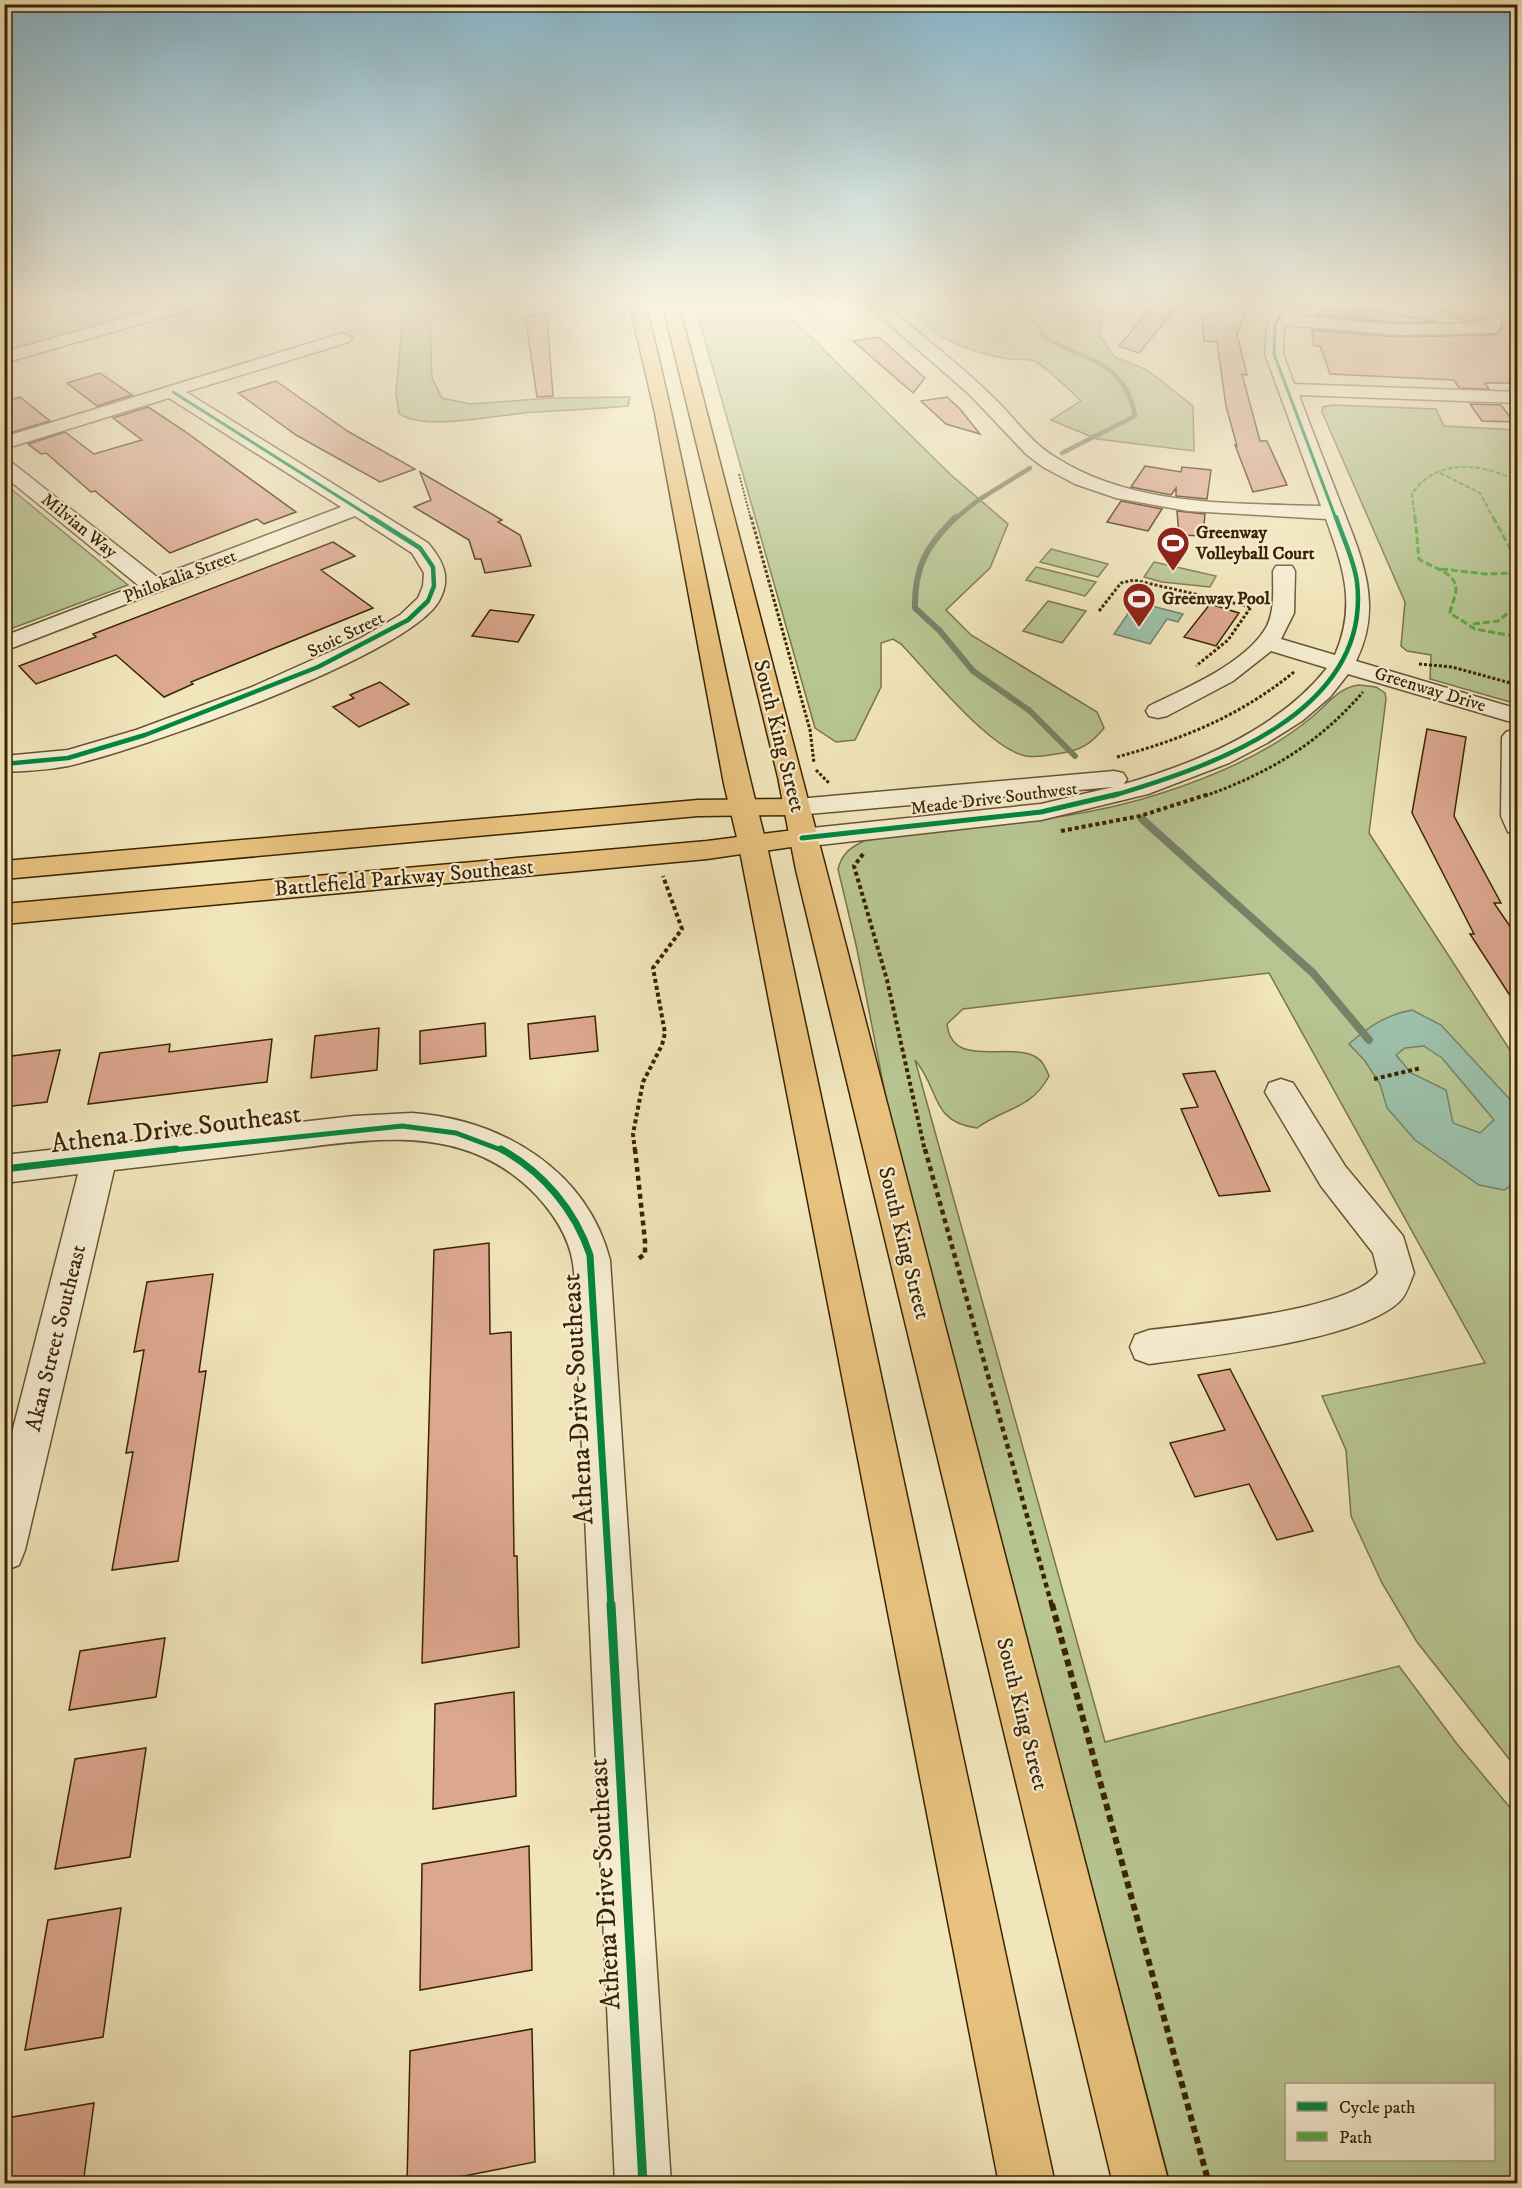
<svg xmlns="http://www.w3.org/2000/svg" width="1522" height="2188" viewBox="0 0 1522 2188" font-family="'IM FELL DW Pica',serif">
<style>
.green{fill:#b7c592;stroke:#7a744a;stroke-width:1.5;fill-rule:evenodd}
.water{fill:#9cc0aa;stroke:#768266;stroke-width:1.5;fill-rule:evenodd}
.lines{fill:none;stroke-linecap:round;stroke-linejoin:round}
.stream-far2{stroke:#768266;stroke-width:4.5}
.stream-far1{stroke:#768266;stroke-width:6}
.stream{stroke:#768266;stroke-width:8}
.building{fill:#dca791;stroke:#3c2401;stroke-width:1.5}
.minor-casing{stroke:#695430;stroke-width:3}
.major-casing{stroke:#3c2401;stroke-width:3}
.highway-casing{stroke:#3c2401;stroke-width:3}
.path-far4{stroke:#3c2401;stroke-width:2;stroke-dasharray:2 1.5;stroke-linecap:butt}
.path-far3{stroke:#3c2401;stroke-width:3;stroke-dasharray:3 2;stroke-linecap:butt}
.path-far2{stroke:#3c2401;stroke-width:4;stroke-dasharray:4 3;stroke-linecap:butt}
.path-far1{stroke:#3c2401;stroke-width:4.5;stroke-dasharray:5 4;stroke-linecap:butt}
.path{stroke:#3c2401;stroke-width:6;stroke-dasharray:7 4.5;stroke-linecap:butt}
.minor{fill:#f6eed3;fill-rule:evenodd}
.major{fill:#e8c27e;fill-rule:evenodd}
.highway{fill:#e8c27e;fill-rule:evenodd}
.quiet-far1{stroke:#55aa40;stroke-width:2;stroke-dasharray:5 2;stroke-linecap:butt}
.quiet{stroke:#55aa40;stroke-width:3;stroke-dasharray:7 3;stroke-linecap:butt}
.cycleway-far4-casing{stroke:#f6eed3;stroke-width:5}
.cycleway-far3-casing{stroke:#f6eed3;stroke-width:8}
.cycleway-far2-casing{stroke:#f6eed3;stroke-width:9}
.cycleway-far1-casing{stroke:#f6eed3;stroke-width:10}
.cycleway-casing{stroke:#f6eed3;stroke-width:13}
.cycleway-far4{stroke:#00873e;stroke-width:3}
.cycleway-far3{stroke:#00873e;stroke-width:4.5}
.cycleway-far2{stroke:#00873e;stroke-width:5}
.cycleway-far1{stroke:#00873e;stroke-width:7}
.cycleway{stroke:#00873e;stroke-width:9}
.labels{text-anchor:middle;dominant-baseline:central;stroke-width:4.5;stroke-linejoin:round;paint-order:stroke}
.far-street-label{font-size:18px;fill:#3c2401;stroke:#f6eed3}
.far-poi-label{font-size:18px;font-weight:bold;fill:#3c2401;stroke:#f6eed3;text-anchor:start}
.street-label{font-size:22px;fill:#3c2401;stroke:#f6eed3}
.near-street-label{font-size:27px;fill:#3c2401;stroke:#f6eed3}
</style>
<rect width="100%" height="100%" fill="#f1e5bb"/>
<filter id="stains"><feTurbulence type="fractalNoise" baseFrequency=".00333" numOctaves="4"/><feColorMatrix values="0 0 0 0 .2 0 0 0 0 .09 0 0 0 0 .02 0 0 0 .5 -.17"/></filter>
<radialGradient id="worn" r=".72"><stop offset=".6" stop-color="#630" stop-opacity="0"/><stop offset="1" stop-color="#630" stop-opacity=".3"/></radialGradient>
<path class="green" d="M 5,302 L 188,302 L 192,304 L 5,357 Z
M 404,302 L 605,302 L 605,304 L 441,312 L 430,323 L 432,378 L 442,398 L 470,404 L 550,398 L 630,397 L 628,406 C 597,409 567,410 536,412 C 505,413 422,433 399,413 L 396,394 Z
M 694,302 L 775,302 L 951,475 L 1008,524 L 990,568 L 946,610 L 971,635 L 1097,712 L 1104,728 C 1091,744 1081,750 1062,753 C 1051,755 1037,758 1026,756 C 989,749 928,672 901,644 L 893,639 L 881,643 L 881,687 L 855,740 L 836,742 L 815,728 Z
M 909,302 L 1067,302 L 1104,310 L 1099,335 L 1115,357 L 1147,370 L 1193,406 L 1194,451 L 1097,439 L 1051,420 L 1081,401 C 1067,388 1052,372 1036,362 C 1030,358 1017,360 1009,359 C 972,353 927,338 909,302 Z
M 1333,405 L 1436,409 L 1444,426 L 1517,430 L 1517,704 L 1430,679 L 1431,655 L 1407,651 L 1401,646 L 1405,602 L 1322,412 L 1323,407 Z
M 5,484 L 128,585 L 5,631 Z
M 1051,549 L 1108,564 L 1098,577 L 1040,562 Z
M 1154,562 L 1216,576 L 1210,587 L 1162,582 L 1144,577 Z
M 1036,567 L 1096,582 L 1085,596 L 1026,580 Z
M 1048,601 L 1086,611 L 1062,643 L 1023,631 Z
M 1359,685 L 1376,687 L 1385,693 L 1386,699 L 1369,833 L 1517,1061 L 1517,1769 L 1417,1642 L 1382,1583 L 1351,1516 L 1346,1450 L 1322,1396 L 1485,1363 L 1269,973 L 963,1009 L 947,1024 C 952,1070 1009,1041 1036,1057 C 1043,1061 1046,1069 1049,1076 C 1031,1110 1005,1107 977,1128 C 930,1122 940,1089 915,1060 L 1105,1742 L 1399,1666 L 1457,1744 L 1517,1816 L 1517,2183 L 1170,2183 L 889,1114 L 857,949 L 838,869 C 842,853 851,847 866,840 C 965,824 1066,825 1162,793 C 1215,776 1269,753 1312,717 C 1327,705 1339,687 1359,685 ZM 1286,2084 L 1494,2084 L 1494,2160 L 1286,2160 Z"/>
<path class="water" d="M 1136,602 L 1183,614 L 1178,622 L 1167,619 L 1150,644 L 1114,634 Z
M 1412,1010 L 1441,1025 L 1517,1107 L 1517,1182 L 1504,1190 L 1479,1185 L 1415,1140 L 1387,1108 L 1380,1084 L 1365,1061 L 1349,1044 C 1369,1026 1386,1015 1412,1010 ZM 1424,1046 L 1442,1058 L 1494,1120 L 1480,1133 L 1453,1123 L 1446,1090 L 1411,1073 L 1396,1055 L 1405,1048 Z"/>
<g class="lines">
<path class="stream-far2" d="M 1002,302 C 1012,308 1029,315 1037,324 C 1041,329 1041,336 1047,339 C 1088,361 1125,362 1135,416 L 1062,453
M 955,519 L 977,501 L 1030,468"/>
<path class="stream-far1" d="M 956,517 C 927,545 914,567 915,608 L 940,631 L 973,671 L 1030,711 L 1075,756"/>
<path class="stream" d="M 1142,819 L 1313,973 L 1369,1040"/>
</g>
<path class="building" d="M 1156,302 L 1181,302 L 1139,353 L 1119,346 Z
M 1200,302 L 1251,302 L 1237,334 L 1247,375 L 1242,374 L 1260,441 L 1267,441 L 1287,485 L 1253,492 L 1235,445 L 1237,446 L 1226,406 L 1217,342 L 1204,341 Z
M 1327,302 L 1330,302 L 1439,322 L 1398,323 L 1317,315 Z
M 1425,302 L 1511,302 L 1518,312 L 1518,383 L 1485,383 L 1489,389 L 1459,388 L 1454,380 L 1330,374 L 1320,346 L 1314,346 L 1312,330 L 1398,337 L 1491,335 L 1499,333 L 1503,324 L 1499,317 L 1464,321 Z
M 547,314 L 553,396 L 537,397 L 525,316 Z
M 879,337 L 925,378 L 913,393 L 853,341 Z
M 100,373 L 132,395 L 97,406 L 67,383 Z
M 276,381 L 349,432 L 415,469 L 380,482 L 296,435 L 238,393 Z
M 20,397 L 50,421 L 13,432 L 4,425 L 4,402 Z
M 947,397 L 960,409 L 980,434 L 946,424 L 921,401 Z
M 1470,404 L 1501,405 L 1514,422 L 1482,421 Z
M 148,407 L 183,430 L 296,512 L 264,524 L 257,519 L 170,553 L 95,491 L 91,492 L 46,453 L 41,454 L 28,444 L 65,432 L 94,454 L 142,440 L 113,418 Z
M 1145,466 L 1181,472 L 1182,467 L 1211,470 L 1207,499 L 1176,496 L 1176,488 L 1171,495 L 1131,487 Z
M 420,472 L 502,520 L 498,522 L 520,535 L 531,566 L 485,573 L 481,559 L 475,559 L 469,540 L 414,507 L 431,500 Z
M 1121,501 L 1162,509 L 1148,531 L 1107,522 Z
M 1177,511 L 1205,514 L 1203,536 L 1179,535 Z
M 333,542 L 355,556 L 321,570 L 373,608 L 191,682 L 193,684 L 164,697 L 116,655 L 36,684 L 19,666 L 96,637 L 93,634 Z
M 1210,604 L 1239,613 L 1216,646 L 1184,637 Z
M 490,610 L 534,615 L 518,642 L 472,636 Z
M 380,682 L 409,704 L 359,727 L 333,707 L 354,698 L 350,695 Z
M 1427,729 L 1466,737 L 1454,816 L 1501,903 L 1494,903 L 1518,938 L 1518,1008 L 1470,934 L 1474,934 L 1412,813 Z
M 595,1016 L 598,1051 L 530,1059 L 528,1024 Z
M 485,1023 L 486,1056 L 420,1064 L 420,1031 Z
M 379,1028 L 377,1070 L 311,1078 L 315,1036 Z
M 272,1039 L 267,1082 L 88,1104 L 100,1053 L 170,1044 L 169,1052 Z
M 60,1050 L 47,1102 L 4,1107 L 4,1057 Z
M 1215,1071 L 1270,1191 L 1219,1196 L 1181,1109 L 1198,1107 L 1183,1074 Z
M 489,1243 L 490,1334 L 511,1332 L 514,1556 L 517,1556 L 519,1647 L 422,1663 L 434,1250 Z
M 213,1274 L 199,1372 L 206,1371 L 178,1561 L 112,1570 L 133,1452 L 126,1453 L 144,1350 L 134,1352 L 147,1282 Z
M 1230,1369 L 1313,1531 L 1277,1540 L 1249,1484 L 1195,1497 L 1170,1443 L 1225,1430 L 1198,1375 Z
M 165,1638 L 156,1697 L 69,1710 L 80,1651 Z
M 514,1692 L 516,1796 L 433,1809 L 435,1704 Z
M 146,1748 L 130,1857 L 55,1869 L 75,1759 Z
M 529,1846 L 532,1970 L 420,1990 L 422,1864 Z
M 121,1908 L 103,2037 L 25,2050 L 48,1920 Z
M 532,2029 L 535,2162 L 423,2184 L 407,2184 L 410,2051 Z
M 94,2103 L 83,2184 L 4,2184 L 4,2135 L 7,2118 Z"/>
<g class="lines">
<defs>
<path id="minor" d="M 182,302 L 208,302 L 206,305 L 4,363 L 4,352 Z
M 864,302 L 882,302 C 919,333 958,363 993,397 C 1014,417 1030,442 1055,457 C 1133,507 1232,503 1321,506 L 1265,354 L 1267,325 L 1279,302 L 1295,302 L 1288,315 L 1398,325 L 1485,323 L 1487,319 L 1499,319 L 1501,323 L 1497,332 L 1491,333 L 1398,335 L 1284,325 L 1283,354 L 1294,384 L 1518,392 L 1518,403 L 1299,395 C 1311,428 1324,461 1337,494 C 1358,550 1386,601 1356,661 L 1518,709 L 1518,724 L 1348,674 L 1330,697 L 1302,721 L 1267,743 L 1229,763 L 1148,794 L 1041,820 L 802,847 L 792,844 L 788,838 L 792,832 L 802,829 L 1041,804 L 1113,787 L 797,815 L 787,813 L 784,807 L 787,801 L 797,799 L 1114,771 L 1123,773 L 1127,779 L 1124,784 C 1197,763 1279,729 1327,668 L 1271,651 L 1233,681 L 1167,716 L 1158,718 L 1149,716 L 1146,711 L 1149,706 C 1186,688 1247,663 1267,626 C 1275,609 1273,589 1273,571 L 1276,566 L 1292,566 L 1295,571 L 1294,613 L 1281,639 L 1335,655 C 1357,604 1343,567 1326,519 L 1188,511 L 1116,498 L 1075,484 L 1043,467 L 1026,454 L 969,394 Z
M 343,333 L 352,338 L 349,342 L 186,392 L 428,543 C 443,561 452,578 439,601 C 408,656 136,751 68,766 C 47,770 26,771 4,772 L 4,756 L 68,750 L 136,730 L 252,687 L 361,638 L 400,615 L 418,598 L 423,586 L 424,573 L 412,553 L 355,516 L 4,651 L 4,636 L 138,585 L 4,476 L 4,460 L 11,462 L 157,577 L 341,507 L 169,398 L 4,449 L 4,437 Z
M 1515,729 L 1518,730 L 1518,835 L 1508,832 L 1501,816 L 1502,737 L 1506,732 Z
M 1281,1079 L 1293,1083 L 1345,1166 L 1403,1236 L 1414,1273 C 1410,1282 1407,1294 1400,1301 C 1360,1341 1206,1356 1149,1364 L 1135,1359 L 1130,1347 L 1135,1335 L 1149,1330 C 1196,1324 1352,1311 1378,1273 L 1373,1253 L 1321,1186 L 1265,1092 L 1269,1083 Z
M 412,1113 C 501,1119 587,1170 610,1260 L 671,2184 L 615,2184 L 574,1272 C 572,1242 557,1218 537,1196 C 464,1119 370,1140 276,1151 C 222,1158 168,1164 114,1170 L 25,1550 L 19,1565 L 4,1571 L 4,1464 L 78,1174 L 4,1183 L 4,1155 L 354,1116 Z"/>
<path id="major" d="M 797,799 L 807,801 L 810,807 L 807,813 L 797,815 L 698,816 L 4,879 L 4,861 L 698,800 Z
M 802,829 L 812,832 L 816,838 L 812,844 L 707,859 L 4,924 L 4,904 L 707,841 Z"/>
<path id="highway" d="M 629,302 L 645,302 C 691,482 719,667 767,846 L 1055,2184 L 999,2184 L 739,846 L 724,784 L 655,413 Z
M 662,302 L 678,302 L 1169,2184 L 1113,2184 L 796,870 L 778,777 Z"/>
</defs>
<use href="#minor" class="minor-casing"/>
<use href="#major" class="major-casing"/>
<use href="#highway" class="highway-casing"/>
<path class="path-far4" d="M 739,474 L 751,519"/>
<path class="path-far3" d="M 751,517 L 810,730 L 814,763
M 1099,611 L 1121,583 L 1134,580 L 1251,607 L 1228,640 L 1196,666
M 1419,664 L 1452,667 L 1518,685
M 1117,757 C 1183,739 1240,716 1294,672
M 816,770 L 829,783
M 1205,796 C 1269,773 1318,744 1363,692"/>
<path class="path-far2" d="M 1061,831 L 1140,816 L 1209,794
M 863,854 L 854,866 L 887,980 L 925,1151
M 1374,1079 L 1421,1068
M 635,1151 L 633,1134 L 643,1082 L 662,1045 L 665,1033 L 653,968 L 682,929 L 663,876"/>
<path class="path-far1" d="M 635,1149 L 645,1241 L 645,1254 L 638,1259
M 925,1149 L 1052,1606"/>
<path class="path" d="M 1052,1604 L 1209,2184"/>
<use href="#minor" class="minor"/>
<use href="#major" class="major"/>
<use href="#highway" class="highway"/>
<path class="quiet-far1" d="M 1440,473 L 1480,493 L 1494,519
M 1415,519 L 1412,494 C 1437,456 1483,464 1518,481"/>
<path class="quiet" d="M 1415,517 L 1419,559 C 1430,567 1456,572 1456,589 C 1456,597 1451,605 1450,613 L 1475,629 L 1518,637
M 1493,517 L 1518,563
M 1441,569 L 1486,574 L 1518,573
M 1473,624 L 1498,621 L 1518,605"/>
<defs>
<path id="cycleway-far4" d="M 1287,302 L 1275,325 L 1274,354 L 1336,519
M 173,392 L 374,519"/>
<path id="cycleway-far3" d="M 4,764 L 68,758 L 145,735 L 318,667 L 408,620 L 428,601 L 434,586 L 433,567 L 420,548 L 371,517
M 1112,796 C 1213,766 1372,712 1357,582 C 1354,560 1343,538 1336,517"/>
<path id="cycleway-far2" d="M 802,838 L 1041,812 L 1118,794
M 163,1151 L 402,1126 L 456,1133 L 504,1151"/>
<path id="cycleway-far1" d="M 501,1149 C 543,1172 575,1210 590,1255 L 611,1606
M 4,1169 L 176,1149"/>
<path id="cycleway" d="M 611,1604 L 643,2184"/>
</defs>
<use href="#cycleway-far4" class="cycleway-far4-casing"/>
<use href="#cycleway-far3" class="cycleway-far3-casing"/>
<use href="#cycleway-far2" class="cycleway-far2-casing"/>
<use href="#cycleway-far1" class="cycleway-far1-casing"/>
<use href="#cycleway" class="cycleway-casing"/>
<use href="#cycleway-far4" class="cycleway-far4"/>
<use href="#cycleway-far3" class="cycleway-far3"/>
<use href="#cycleway-far2" class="cycleway-far2"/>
<use href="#cycleway-far1" class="cycleway-far1"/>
<use href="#cycleway" class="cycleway"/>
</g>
<linearGradient id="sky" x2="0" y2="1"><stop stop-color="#89b9cf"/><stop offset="0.5" stop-color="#f9f3e0"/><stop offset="1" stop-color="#f9f3e0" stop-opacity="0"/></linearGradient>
<rect width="1522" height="608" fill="url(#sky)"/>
<defs>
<symbol id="stadium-pin" viewBox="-11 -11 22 30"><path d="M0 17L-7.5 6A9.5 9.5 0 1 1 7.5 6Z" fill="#8f2418" stroke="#f6eed3"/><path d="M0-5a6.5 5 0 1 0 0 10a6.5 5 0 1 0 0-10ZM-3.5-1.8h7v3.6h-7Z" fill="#fff"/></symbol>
</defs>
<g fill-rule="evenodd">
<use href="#stadium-pin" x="1154" y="524" width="38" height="52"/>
<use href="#stadium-pin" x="1120" y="580" width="38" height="52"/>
</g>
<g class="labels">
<g class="far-street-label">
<text transform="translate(79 526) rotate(39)">Milvian Way</text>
<text transform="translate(180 577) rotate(-21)">Philokalia Street</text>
<text transform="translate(346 635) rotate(-26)">Stoic Street</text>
<text transform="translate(1430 690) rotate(17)">Greenway Drive</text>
<text transform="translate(994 799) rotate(-7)">Meade Drive Southwest</text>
</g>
<g class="far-poi-label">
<text x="1196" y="533">Greenway<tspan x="1196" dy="21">Volleyball Court</tspan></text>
<text x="1162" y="599">Greenway Pool</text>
</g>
<g class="street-label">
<text transform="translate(779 736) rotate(76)">South King Street</text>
<text transform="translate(404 878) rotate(-5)">Battlefield Parkway Southeast</text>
<text transform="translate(904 1243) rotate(76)">South King Street</text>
<text transform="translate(56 1338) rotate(-76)">Akan Street Southeast</text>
<text transform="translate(1022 1714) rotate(76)">South King Street</text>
</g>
<g class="near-street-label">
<text transform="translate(176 1129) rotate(-7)">Athena Drive Southeast</text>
<text transform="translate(578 1399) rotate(-93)">Athena Drive Southeast</text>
<text transform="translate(605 1884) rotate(-93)">Athena Drive Southeast</text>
</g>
</g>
<rect width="1522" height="2188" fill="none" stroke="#f1e5bb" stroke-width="24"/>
<rect x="6" y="6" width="1510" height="2176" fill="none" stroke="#3c2401" stroke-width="3"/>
<rect x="12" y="12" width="1498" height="2164" fill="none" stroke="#3c2401" stroke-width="1.5"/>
<rect x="1285" y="2083" width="210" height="78" fill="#f6eed3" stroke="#ac9d7f" stroke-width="1.5"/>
<rect x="1297" y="2102" width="30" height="9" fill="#00873e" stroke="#ac9d7f" stroke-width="1.5"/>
<text x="1339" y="2113" font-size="18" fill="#3c2401">Cycle path</text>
<rect x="1297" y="2132" width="30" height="9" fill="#55aa40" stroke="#ac9d7f" stroke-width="1.5"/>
<text x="1339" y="2143" font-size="18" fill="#3c2401">Path</text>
<rect width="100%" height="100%" filter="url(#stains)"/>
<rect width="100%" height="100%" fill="url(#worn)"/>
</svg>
